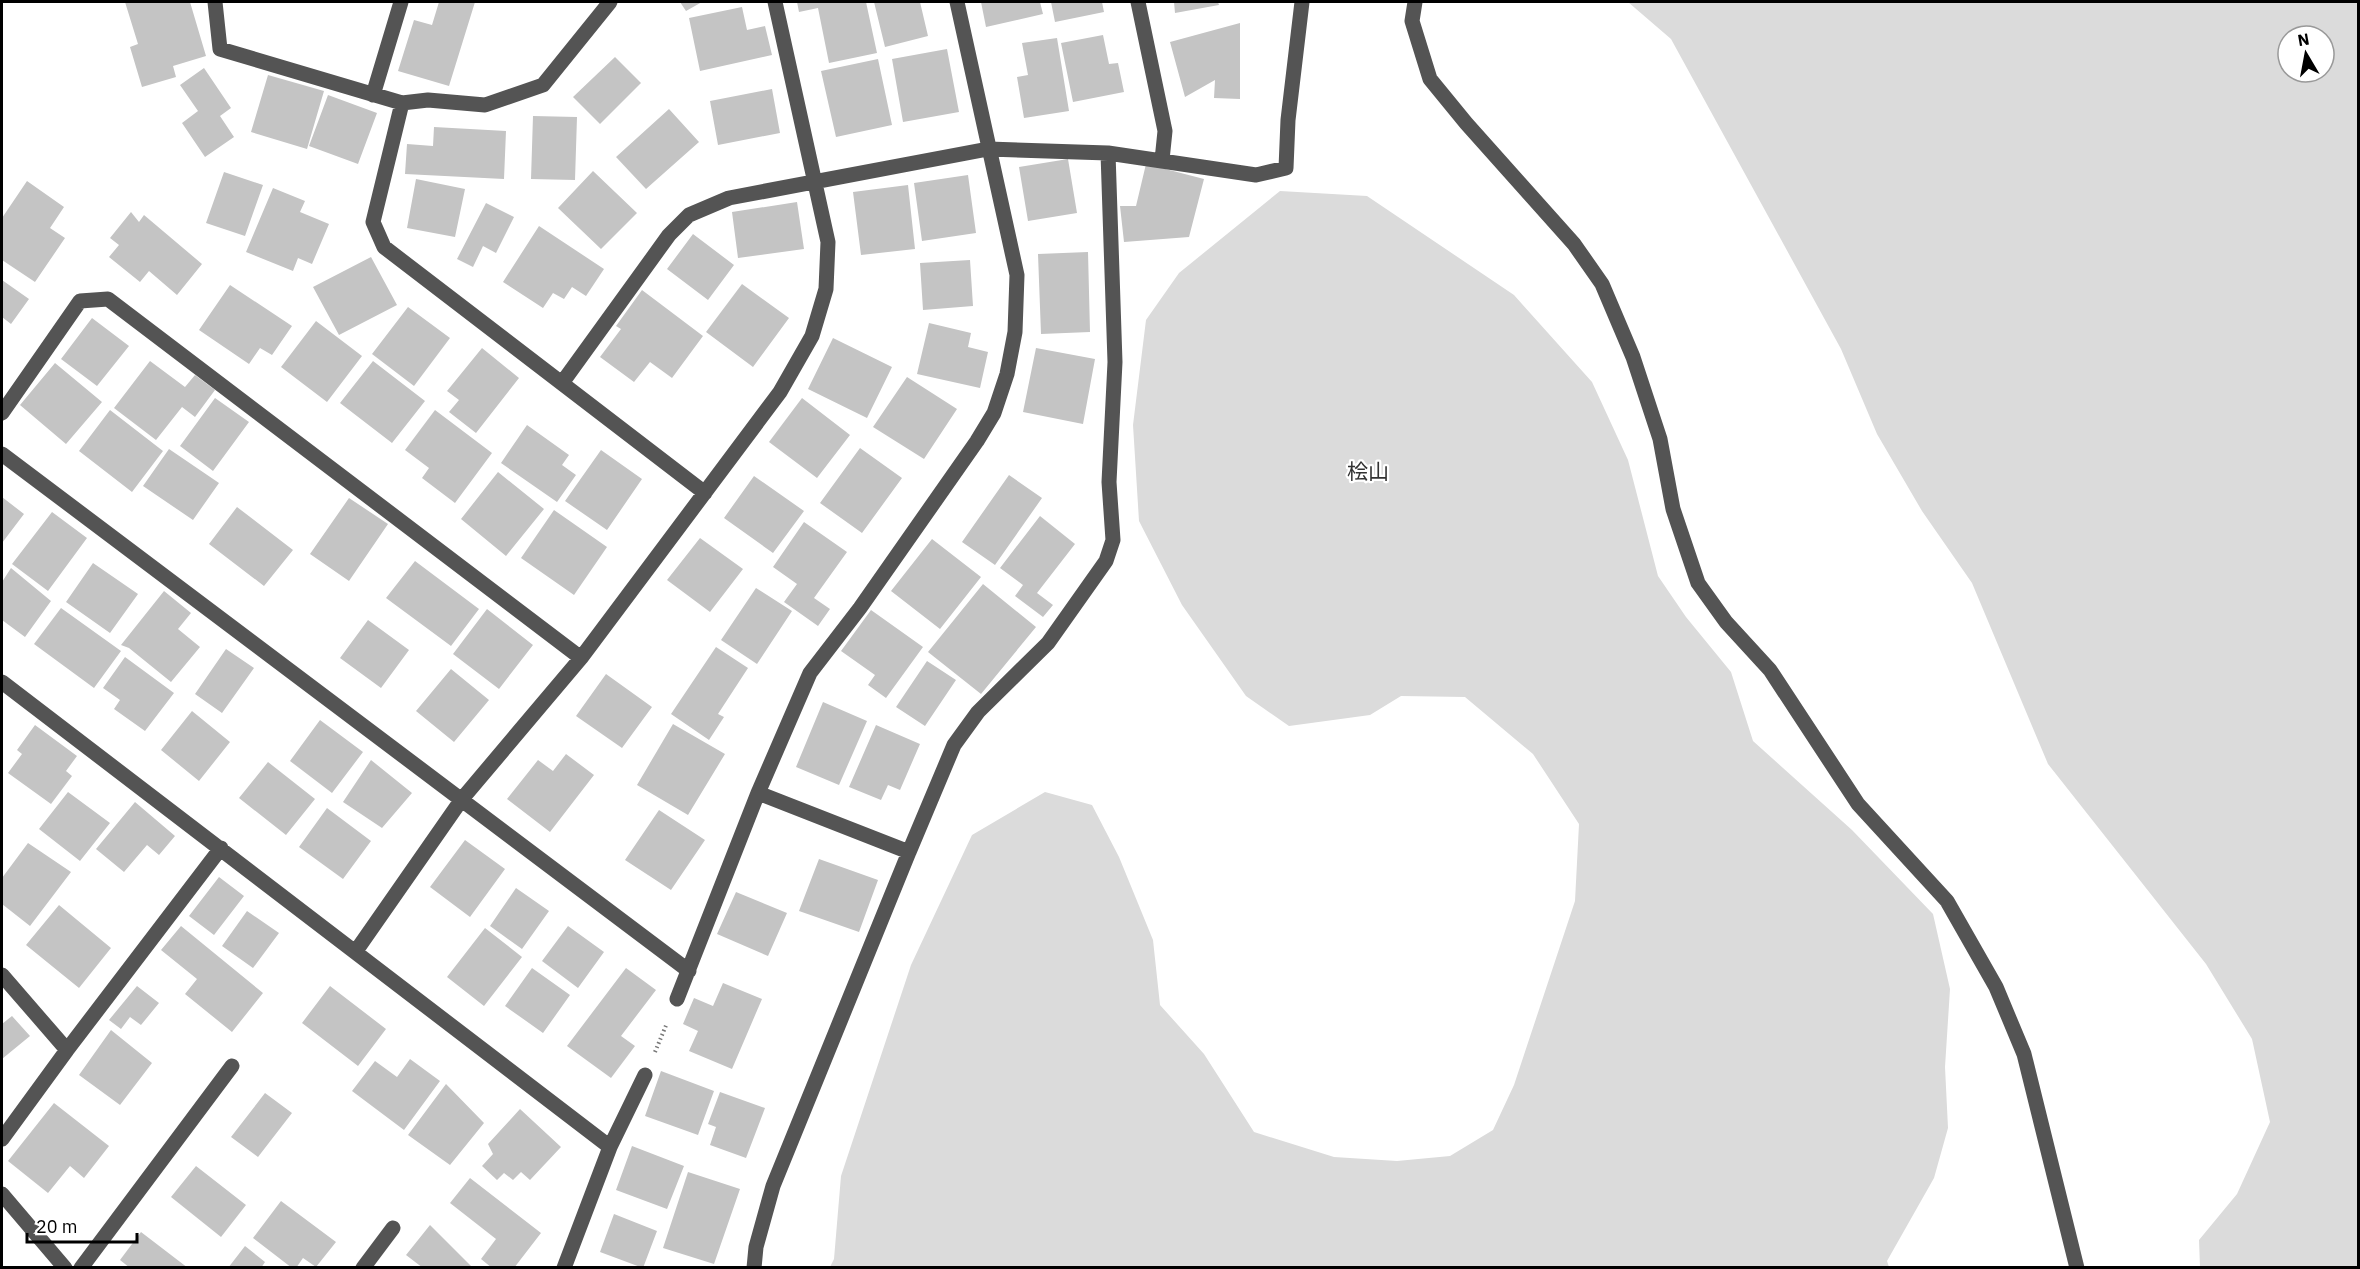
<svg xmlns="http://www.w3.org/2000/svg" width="2360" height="1269" viewBox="0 0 2360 1269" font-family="'IBM Plex Sans','Noto Sans JP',sans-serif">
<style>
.green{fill:#dbdbdb;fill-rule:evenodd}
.building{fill:#c4c4c4}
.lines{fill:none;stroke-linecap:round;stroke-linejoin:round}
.path{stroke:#767676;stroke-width:4;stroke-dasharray:1.5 3;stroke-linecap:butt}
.minor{stroke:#545454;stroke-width:15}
.labels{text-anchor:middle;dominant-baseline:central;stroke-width:4.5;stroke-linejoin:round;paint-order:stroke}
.park-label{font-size:21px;fill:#323232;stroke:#fff}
</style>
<rect width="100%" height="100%" fill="#fff"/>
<path class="green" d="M 1628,2 L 2358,2 L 2358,1267 L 2200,1267 L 2199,1240 L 2237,1194 L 2270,1122 L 2252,1039 L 2206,964 L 2048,764 L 1972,583 L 1922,511 L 1877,434 L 1841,349 L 1671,39 ZM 2288,36 L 2324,36 L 2324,72 L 2288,72 Z
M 1280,191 L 1367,196 L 1514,295 L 1592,382 L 1628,460 L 1658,576 L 1686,617 L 1731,672 L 1753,741 L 1852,830 L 1933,914 L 1950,989 L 1945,1067 L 1948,1128 L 1934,1178 L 1887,1261 L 1889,1267 L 830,1267 L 834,1259 L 841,1176 L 911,965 L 972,835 L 1045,792 L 1092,805 L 1119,857 L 1153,940 L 1160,1005 L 1204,1054 L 1254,1132 L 1334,1157 L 1397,1161 L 1450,1156 L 1493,1130 L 1514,1085 L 1575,901 L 1579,824 L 1533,754 L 1465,697 L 1401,696 L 1370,715 L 1289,726 L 1246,696 L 1182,605 L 1139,521 L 1133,425 L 1146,320 L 1179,273 Z"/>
<path class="building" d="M 125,2 L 190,2 L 206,56 L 173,66 L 176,77 L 142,87 L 130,47 L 138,44 Z
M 439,2 L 475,2 L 449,86 L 398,71 L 414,20 L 432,25 Z
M 680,2 L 702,2 L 686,11 Z
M 797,2 L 866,2 L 877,53 L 829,63 L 818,8 L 799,12 Z
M 874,2 L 920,2 L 928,36 L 885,47 Z
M 981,2 L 1040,2 L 1043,14 L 986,27 Z
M 1051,2 L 1102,2 L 1104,12 L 1055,22 Z
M 1174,2 L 1218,2 L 1219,5 L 1175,13 Z
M 742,7 L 747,30 L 765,26 L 772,55 L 700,71 L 689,18 Z
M 1240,23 L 1240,99 L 1214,98 L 1215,80 L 1185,97 L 1170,42 Z
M 1103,35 L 1109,64 L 1118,63 L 1124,92 L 1073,102 L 1061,43 Z
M 1057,38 L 1069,111 L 1024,118 L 1017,77 L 1028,75 L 1022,43 Z
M 947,49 L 959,112 L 903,122 L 892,59 Z
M 615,57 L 641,83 L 600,124 L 573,97 Z
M 878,59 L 892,125 L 836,137 L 821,71 Z
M 204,68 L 231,108 L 220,116 L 234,137 L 205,157 L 182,123 L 198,111 L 180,85 Z
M 268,75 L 324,91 L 307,149 L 251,132 Z
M 772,89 L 780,133 L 718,145 L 710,101 Z
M 328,95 L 377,113 L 358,164 L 309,146 Z
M 669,109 L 699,142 L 646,189 L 616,157 Z
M 533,116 L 577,117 L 575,180 L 531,179 Z
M 434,127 L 506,131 L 504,179 L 405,174 L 407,144 L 433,146 Z
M 1068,159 L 1077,213 L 1028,221 L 1019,167 Z
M 1146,164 L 1204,179 L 1189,237 L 1124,242 L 1120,206 L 1136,206 Z
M 593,171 L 637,213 L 601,249 L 558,208 Z
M 224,172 L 263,185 L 245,236 L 206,223 Z
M 968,175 L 976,233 L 922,241 L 914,183 Z
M 416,179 L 465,189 L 455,237 L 407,228 Z
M 27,181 L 64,207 L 50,228 L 65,238 L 35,282 L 2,260 L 2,218 Z
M 908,185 L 915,249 L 861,255 L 853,192 Z
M 273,188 L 305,201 L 300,212 L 329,224 L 312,264 L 298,258 L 293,271 L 246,252 Z
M 797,202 L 804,249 L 738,258 L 732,212 Z
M 486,203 L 514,217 L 496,253 L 483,246 L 473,267 L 457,259 Z
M 131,212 L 139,222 L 144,215 L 202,264 L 177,295 L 149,271 L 140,282 L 109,257 L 119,245 L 110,238 Z
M 539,226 L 604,269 L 586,296 L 572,287 L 564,299 L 553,293 L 543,308 L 503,282 Z
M 693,234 L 734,265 L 708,300 L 667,269 Z
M 1088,252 L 1090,332 L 1041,334 L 1038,254 Z
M 371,257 L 397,305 L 339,335 L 313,287 Z
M 970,260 L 973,306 L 923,310 L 920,263 Z
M 2,280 L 29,299 L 11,324 L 2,317 Z
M 742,284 L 789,318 L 753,367 L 706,332 Z
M 230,285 L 292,326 L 272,355 L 260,348 L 249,364 L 199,330 Z
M 642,290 L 703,336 L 672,378 L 650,362 L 634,382 L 600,357 L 621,329 L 616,326 Z
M 408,307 L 450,338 L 414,386 L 372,354 Z
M 92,318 L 129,346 L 97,386 L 61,359 Z
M 316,321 L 362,356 L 327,402 L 281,367 Z
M 929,323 L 971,333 L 968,347 L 988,352 L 980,388 L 917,374 Z
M 833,338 L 892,367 L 867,418 L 808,389 Z
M 482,348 L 519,378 L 476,433 L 449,412 L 459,400 L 447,391 Z
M 1036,348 L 1095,359 L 1083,424 L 1023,412 Z
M 150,361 L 185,387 L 195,375 L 215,390 L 195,417 L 182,407 L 156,440 L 114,408 Z
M 373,361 L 425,401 L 392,443 L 340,403 Z
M 55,363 L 102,402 L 66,444 L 20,405 Z
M 907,377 L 957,409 L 924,459 L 873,427 Z
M 215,398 L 249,422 L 213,471 L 180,446 Z
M 802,398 L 850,435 L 817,478 L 769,442 Z
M 110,410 L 163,451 L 132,492 L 79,451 Z
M 435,410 L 492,453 L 455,503 L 422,478 L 429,468 L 405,450 Z
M 527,425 L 569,455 L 562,465 L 576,475 L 557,502 L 501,463 Z
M 860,448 L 902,478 L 862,533 L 820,503 Z
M 169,449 L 219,483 L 193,520 L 143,486 Z
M 601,450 L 642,479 L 607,530 L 565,501 Z
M 498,472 L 544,509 L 506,556 L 461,519 Z
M 1009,475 L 1042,498 L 995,565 L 962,542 Z
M 754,476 L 804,511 L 773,553 L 724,518 Z
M 2,497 L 24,514 L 2,543 Z
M 349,498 L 388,524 L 349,581 L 310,554 Z
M 237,507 L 293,550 L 264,586 L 209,544 Z
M 554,510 L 607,547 L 574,595 L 521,558 Z
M 52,512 L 87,538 L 48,591 L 12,564 Z
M 1040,516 L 1075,544 L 1037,593 L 1053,605 L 1043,617 L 1015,596 L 1023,585 L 1000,568 Z
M 804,522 L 847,552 L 814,598 L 830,609 L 818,626 L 784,602 L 797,584 L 773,567 Z
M 700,538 L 743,569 L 710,612 L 667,580 Z
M 932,539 L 981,577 L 940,629 L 891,591 Z
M 415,561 L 479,609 L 451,646 L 386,598 Z
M 93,563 L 138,594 L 110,633 L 66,602 Z
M 11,568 L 51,601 L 25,637 L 2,620 L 2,582 Z
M 983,584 L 1036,627 L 981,694 L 928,652 Z
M 756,588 L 792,611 L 757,664 L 721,640 Z
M 164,591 L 191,613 L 178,629 L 200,647 L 171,682 L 129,648 L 121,645 Z
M 61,608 L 121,651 L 94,688 L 34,644 Z
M 487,609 L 533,645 L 499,689 L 453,654 Z
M 871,610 L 923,647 L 886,698 L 868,685 L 875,675 L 841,651 Z
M 368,620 L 409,650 L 381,688 L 340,658 Z
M 716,647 L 748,668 L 718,714 L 724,717 L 709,740 L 671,714 Z
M 226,649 L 254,668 L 222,713 L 195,694 Z
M 125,657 L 174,693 L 145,731 L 114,709 L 120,700 L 103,688 Z
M 927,661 L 956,680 L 925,726 L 896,707 Z
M 451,669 L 489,700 L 454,742 L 416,711 Z
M 606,674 L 652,707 L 622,748 L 576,716 Z
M 823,702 L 867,721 L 839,785 L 796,767 Z
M 192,711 L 230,742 L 199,781 L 161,750 Z
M 320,720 L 363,752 L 332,793 L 290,761 Z
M 673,724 L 725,754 L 688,815 L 637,785 Z
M 35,725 L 77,756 L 66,771 L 72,776 L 51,804 L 8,773 L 22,754 L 17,750 Z
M 876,725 L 920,744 L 900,790 L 888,785 L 881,800 L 849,787 Z
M 566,754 L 594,775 L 550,832 L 507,799 L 538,760 L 553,771 Z
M 371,760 L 412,793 L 382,828 L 343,802 Z
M 268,762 L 315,799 L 286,835 L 239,798 Z
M 68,792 L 110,823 L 80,861 L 39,829 Z
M 135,802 L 175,836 L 159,855 L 147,845 L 124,872 L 96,849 Z
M 327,808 L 371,841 L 343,879 L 299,847 Z
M 659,810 L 705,840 L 671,890 L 625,860 Z
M 465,840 L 505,869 L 470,917 L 430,887 Z
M 28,843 L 71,872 L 30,926 L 2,904 L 2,878 Z
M 819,859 L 878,880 L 859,932 L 799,911 Z
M 219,877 L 244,896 L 214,935 L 189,916 Z
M 516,888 L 549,911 L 522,949 L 490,926 Z
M 736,892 L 787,913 L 768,956 L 717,934 Z
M 59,905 L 111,948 L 79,988 L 26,945 Z
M 247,911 L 279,933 L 253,968 L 222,946 Z
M 181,926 L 263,993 L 232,1032 L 185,994 L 197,979 L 161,950 Z
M 568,926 L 604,952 L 578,988 L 542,961 Z
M 485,928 L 522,957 L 484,1006 L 447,977 Z
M 532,968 L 570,995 L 543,1033 L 505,1006 Z
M 626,968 L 656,990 L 621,1036 L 635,1046 L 611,1078 L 567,1046 Z
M 723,983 L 762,999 L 732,1069 L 689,1051 L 698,1031 L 683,1024 L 694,998 L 713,1006 Z
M 137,986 L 159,1003 L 141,1025 L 130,1017 L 121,1029 L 109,1020 Z
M 330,986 L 386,1029 L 358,1066 L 302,1023 Z
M 12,1016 L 30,1036 L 2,1059 L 2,1024 Z
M 111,1030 L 152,1063 L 120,1105 L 79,1075 Z
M 410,1059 L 440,1081 L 404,1130 L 352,1091 L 375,1061 L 397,1077 Z
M 661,1071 L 714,1091 L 698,1135 L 645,1116 Z
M 446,1084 L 484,1123 L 450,1165 L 408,1135 Z
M 720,1092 L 765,1108 L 746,1158 L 710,1145 L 716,1127 L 708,1124 Z
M 265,1093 L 292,1113 L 258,1157 L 231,1137 Z
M 54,1103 L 109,1146 L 84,1178 L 70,1166 L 48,1193 L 8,1161 Z
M 520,1109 L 561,1147 L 530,1180 L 521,1172 L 513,1180 L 504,1173 L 497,1180 L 482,1166 L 493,1154 L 488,1144 Z
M 632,1146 L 684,1166 L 667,1209 L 616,1190 Z
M 196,1166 L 246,1205 L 221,1237 L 171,1197 Z
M 688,1172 L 740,1189 L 714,1264 L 663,1248 Z
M 470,1178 L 541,1233 L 514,1268 L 492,1268 L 481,1259 L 496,1239 L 450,1203 Z
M 281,1201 L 336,1242 L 316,1267 L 303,1258 L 296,1268 L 292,1268 L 253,1238 Z
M 614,1214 L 657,1231 L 643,1268 L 600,1252 Z
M 430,1225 L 473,1268 L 423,1268 L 406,1255 Z
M 141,1232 L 188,1268 L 130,1268 L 120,1260 Z
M 245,1246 L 265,1262 L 261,1268 L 228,1268 Z"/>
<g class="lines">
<path class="path" d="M 655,1052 L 667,1023"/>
<path class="minor" d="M 215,2 L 220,49 L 402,103 L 428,100 L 485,105 L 543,85 L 610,2
M 1138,2 L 1165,131 L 1162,160
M 1415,2 L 1412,21 L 1430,79 L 1466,123 L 1574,244 L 1602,284 L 1633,357 L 1660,439 L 1673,509 L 1698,583 L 1726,622 L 1770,670 L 1858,804 L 1947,901 L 1996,987 L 2024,1054 L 2077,1268
M 373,95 L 401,2
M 402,103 L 373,222 L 384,247 L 705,493
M 1108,153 L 1256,175 L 1286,168 L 1288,120 L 1302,2
M 562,383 L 669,235 L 689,215 L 729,198 L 988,149 L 1108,153 L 1115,362 L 1109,482 L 1113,540 L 1106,561 L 1048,643 L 978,712 L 954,745 L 909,852
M 2,413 L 80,301 L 108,299 L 581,658
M 2,454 L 689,971
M 2,682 L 610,1147
M 356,951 L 462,799 L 581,658 L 780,392 L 812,336 L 826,289 L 828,242 L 775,2
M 2,975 L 67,1050 L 221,848
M 677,999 L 758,793 L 810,673 L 860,608 L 977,441 L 994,413 L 1007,374 L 1015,332 L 1017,275 L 957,2
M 2,1139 L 67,1050
M 2,1194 L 65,1268
M 81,1268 L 232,1066
M 363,1268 L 393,1228
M 564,1268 L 610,1147 L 645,1075
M 754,1268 L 756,1247 L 773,1186 L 909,852 L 758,793"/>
</g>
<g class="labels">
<g class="park-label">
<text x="1368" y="471">桧山</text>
</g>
</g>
<rect width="2360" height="1269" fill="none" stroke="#000000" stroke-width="6"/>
<g transform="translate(2306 54) rotate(350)"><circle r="28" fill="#ffffff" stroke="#999999" stroke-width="1.5"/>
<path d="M0-4.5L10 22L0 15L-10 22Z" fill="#000000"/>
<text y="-9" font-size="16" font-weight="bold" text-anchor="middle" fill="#000000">N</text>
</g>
<path d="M27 1233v9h110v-9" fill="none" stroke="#000000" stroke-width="3"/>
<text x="36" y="1233" font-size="18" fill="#000000" stroke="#ffffff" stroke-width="4.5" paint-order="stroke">20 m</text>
</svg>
